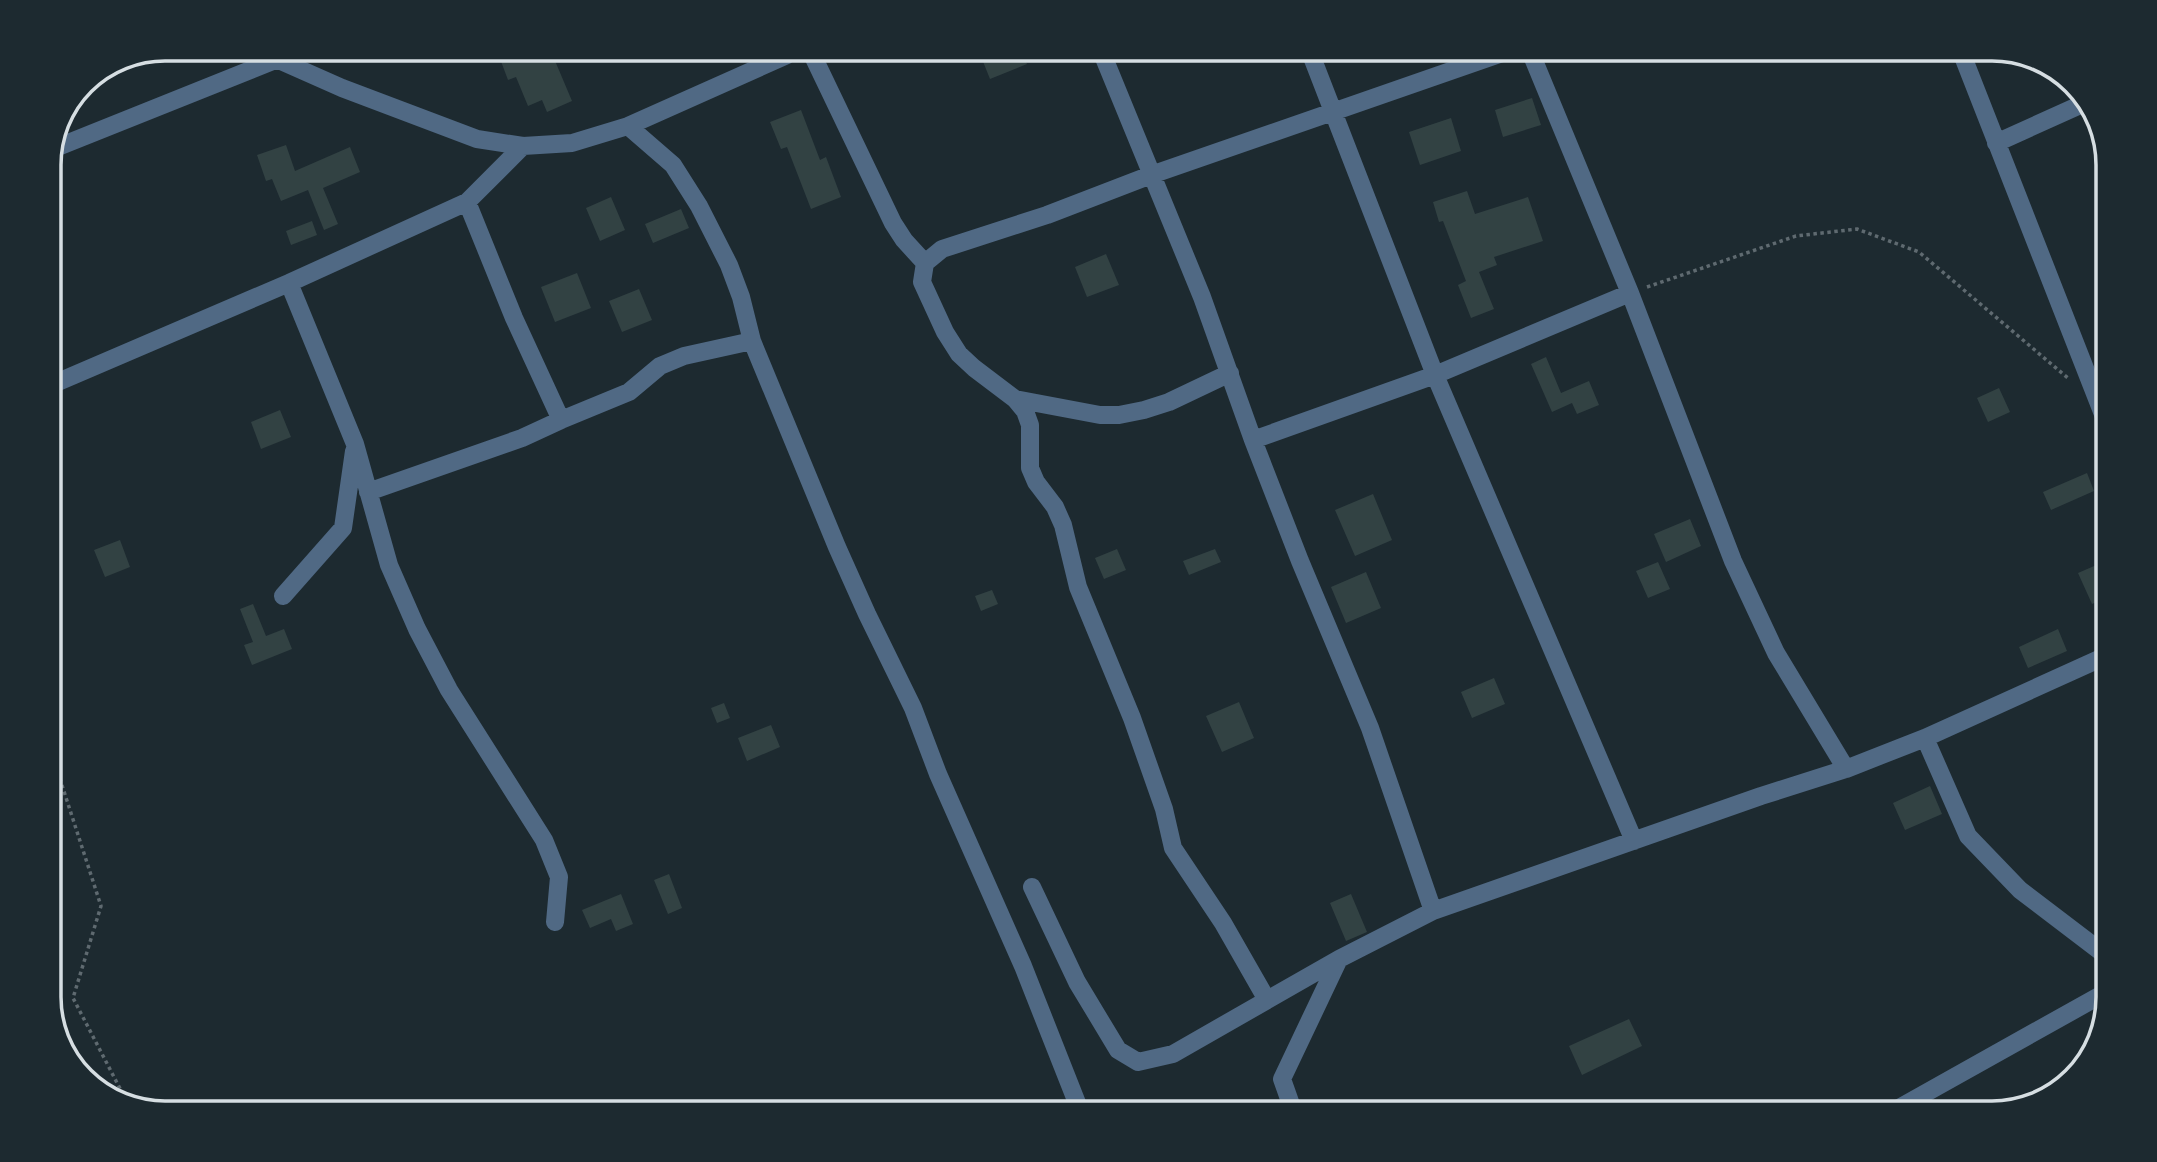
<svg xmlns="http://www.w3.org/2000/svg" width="2157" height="1162" viewBox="0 0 2157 1162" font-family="'Playfair Display',serif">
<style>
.building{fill:#324243}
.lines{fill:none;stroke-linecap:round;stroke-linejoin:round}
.path{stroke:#5f6a70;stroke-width:3.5;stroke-dasharray:3.5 3.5;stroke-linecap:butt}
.minor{stroke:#506984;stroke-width:18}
.rim{fill:none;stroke:#d6dee2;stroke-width:3.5}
</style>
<rect width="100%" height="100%" fill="#1d2a30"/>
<path class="building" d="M 980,54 L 1022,54 L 1027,64 L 990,79 Z
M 499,56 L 553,56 L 572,101 L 547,112 L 542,100 L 528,106 L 516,77 L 508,80 Z
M 1532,98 L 1541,125 L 1503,137 L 1495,110 Z
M 801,110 L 820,160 L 826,157 L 841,197 L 811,209 L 787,147 L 781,149 L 770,122 Z
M 1451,118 L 1461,151 L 1420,165 L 1409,132 Z
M 286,145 L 295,171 L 350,147 L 360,172 L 323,188 L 338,224 L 324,230 L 308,190 L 281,201 L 272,179 L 266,181 L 257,155 Z
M 1467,191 L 1475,214 L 1528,197 L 1543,241 L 1494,257 L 1497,265 L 1479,272 L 1494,309 L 1471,318 L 1458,285 L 1466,281 L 1443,221 L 1439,222 L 1433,202 Z
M 611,197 L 625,230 L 600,241 L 586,208 Z
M 681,209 L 689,228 L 653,243 L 645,224 Z
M 312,221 L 317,235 L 291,245 L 286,231 Z
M 1106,254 L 1119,285 L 1087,297 L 1075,267 Z
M 577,273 L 591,308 L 555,322 L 541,287 Z
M 639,289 L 652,320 L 622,332 L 609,301 Z
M 1546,357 L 1561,393 L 1589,381 L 1599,405 L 1577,414 L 1572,403 L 1552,412 L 1531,364 Z
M 1999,388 L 2010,412 L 1988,422 L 1977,398 Z
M 280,410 L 291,437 L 261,449 L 251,422 Z
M 2087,473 L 2094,491 L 2051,510 L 2043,492 Z
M 1373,494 L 1392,540 L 1355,556 L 1335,510 Z
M 1690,519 L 1701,546 L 1666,562 L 1654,534 Z
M 120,540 L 130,567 L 105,577 L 94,550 Z
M 1117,549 L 1126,570 L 1104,579 L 1095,558 Z
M 1215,549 L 1221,562 L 1189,575 L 1183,561 Z
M 2108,560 L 2108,597 L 2092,604 L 2078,573 Z
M 1658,562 L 1670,589 L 1648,598 L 1636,571 Z
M 1366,572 L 1381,608 L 1346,623 L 1331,587 Z
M 992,590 L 998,604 L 981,611 L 975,596 Z
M 253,604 L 266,636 L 284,629 L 292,649 L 252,665 L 244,645 L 253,642 L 240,609 Z
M 2058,629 L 2067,651 L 2028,668 L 2019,647 Z
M 1494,678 L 1505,704 L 1472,718 L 1461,692 Z
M 1239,702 L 1254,738 L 1222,752 L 1206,716 Z
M 724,703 L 730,718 L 717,723 L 711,708 Z
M 771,725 L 780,747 L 747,761 L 738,738 Z
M 1930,786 L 1942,814 L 1905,830 L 1893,803 Z
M 669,874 L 682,908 L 668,914 L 654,880 Z
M 621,894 L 633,924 L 616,931 L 611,919 L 590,928 L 582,910 Z
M 1351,894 L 1367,932 L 1346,941 L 1330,903 Z
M 1629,1019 L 1642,1046 L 1582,1075 L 1569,1046 Z"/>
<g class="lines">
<path class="path" d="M 1647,287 L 1796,236 L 1857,229 L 1919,252 L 2069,379
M 49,434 L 51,401
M 49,745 L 101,906 L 73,998 L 128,1104
M 102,1091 L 115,1097 L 119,1102"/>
<path class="minor" d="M 1960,49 L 2108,427
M 1530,51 L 1630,293 L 1733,561 L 1776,653 L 1846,769
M 1310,52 L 1435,375 L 1634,841
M 1102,53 L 1202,297 L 1253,440 L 1300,561 L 1370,728 L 1433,911
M 812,54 L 893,223 L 904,240 L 925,263
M 272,57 L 342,88 L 477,139 L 523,146 L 572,143 L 628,126 L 787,55
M 1996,143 L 2089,101
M 53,149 L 283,57
M 467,202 L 514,318 L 561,420 L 629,392 L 660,366 L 684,356 L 752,341 L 741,297 L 729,265 L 699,206 L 673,165 L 628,126
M 289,283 L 355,444 L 389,565 L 417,629 L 449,690 L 544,840 L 559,877 L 555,922
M 752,341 L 837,547 L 867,614 L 913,708 L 938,774 L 1023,966 L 1081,1113
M 51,385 L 289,283 L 467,202 L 523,146
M 1015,399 L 1100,415 L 1119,415 L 1144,410 L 1169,402 L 1230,373
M 1253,440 L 1435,375 L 1630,293
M 368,492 L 522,438 L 561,420
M 283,596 L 343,528 L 354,451
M 1925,738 L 1968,836 L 2020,890 L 2108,957
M 1032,887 L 1077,982 L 1118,1050 L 1138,1062 L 1173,1054 L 1339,959 L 1433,911 L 1761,796 L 1846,769 L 1925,738 L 2108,655
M 1267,1000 L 1223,923 L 1173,848 L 1164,809 L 1132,718 L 1078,587 L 1063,525 L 1055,507 L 1036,482 L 1030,468 L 1030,425 L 1025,411 L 1015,399 L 974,368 L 959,354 L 945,332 L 922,282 L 925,263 L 942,249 L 1047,215 L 1151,175 L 1508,51
M 1294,1113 L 1282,1079 L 1339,959
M 1890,1113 L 2108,991"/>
</g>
<path d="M0 0H2157V1162H0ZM165 61H1992A104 104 0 0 1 2096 165V997A104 104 0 0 1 1992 1101H165A104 104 0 0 1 61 997V165A104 104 0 0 1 165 61Z" fill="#1d2a30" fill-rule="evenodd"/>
<path class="rim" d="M165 61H1992A104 104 0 0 1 2096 165V997A104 104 0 0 1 1992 1101H165A104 104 0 0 1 61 997V165A104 104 0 0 1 165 61Z"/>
</svg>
